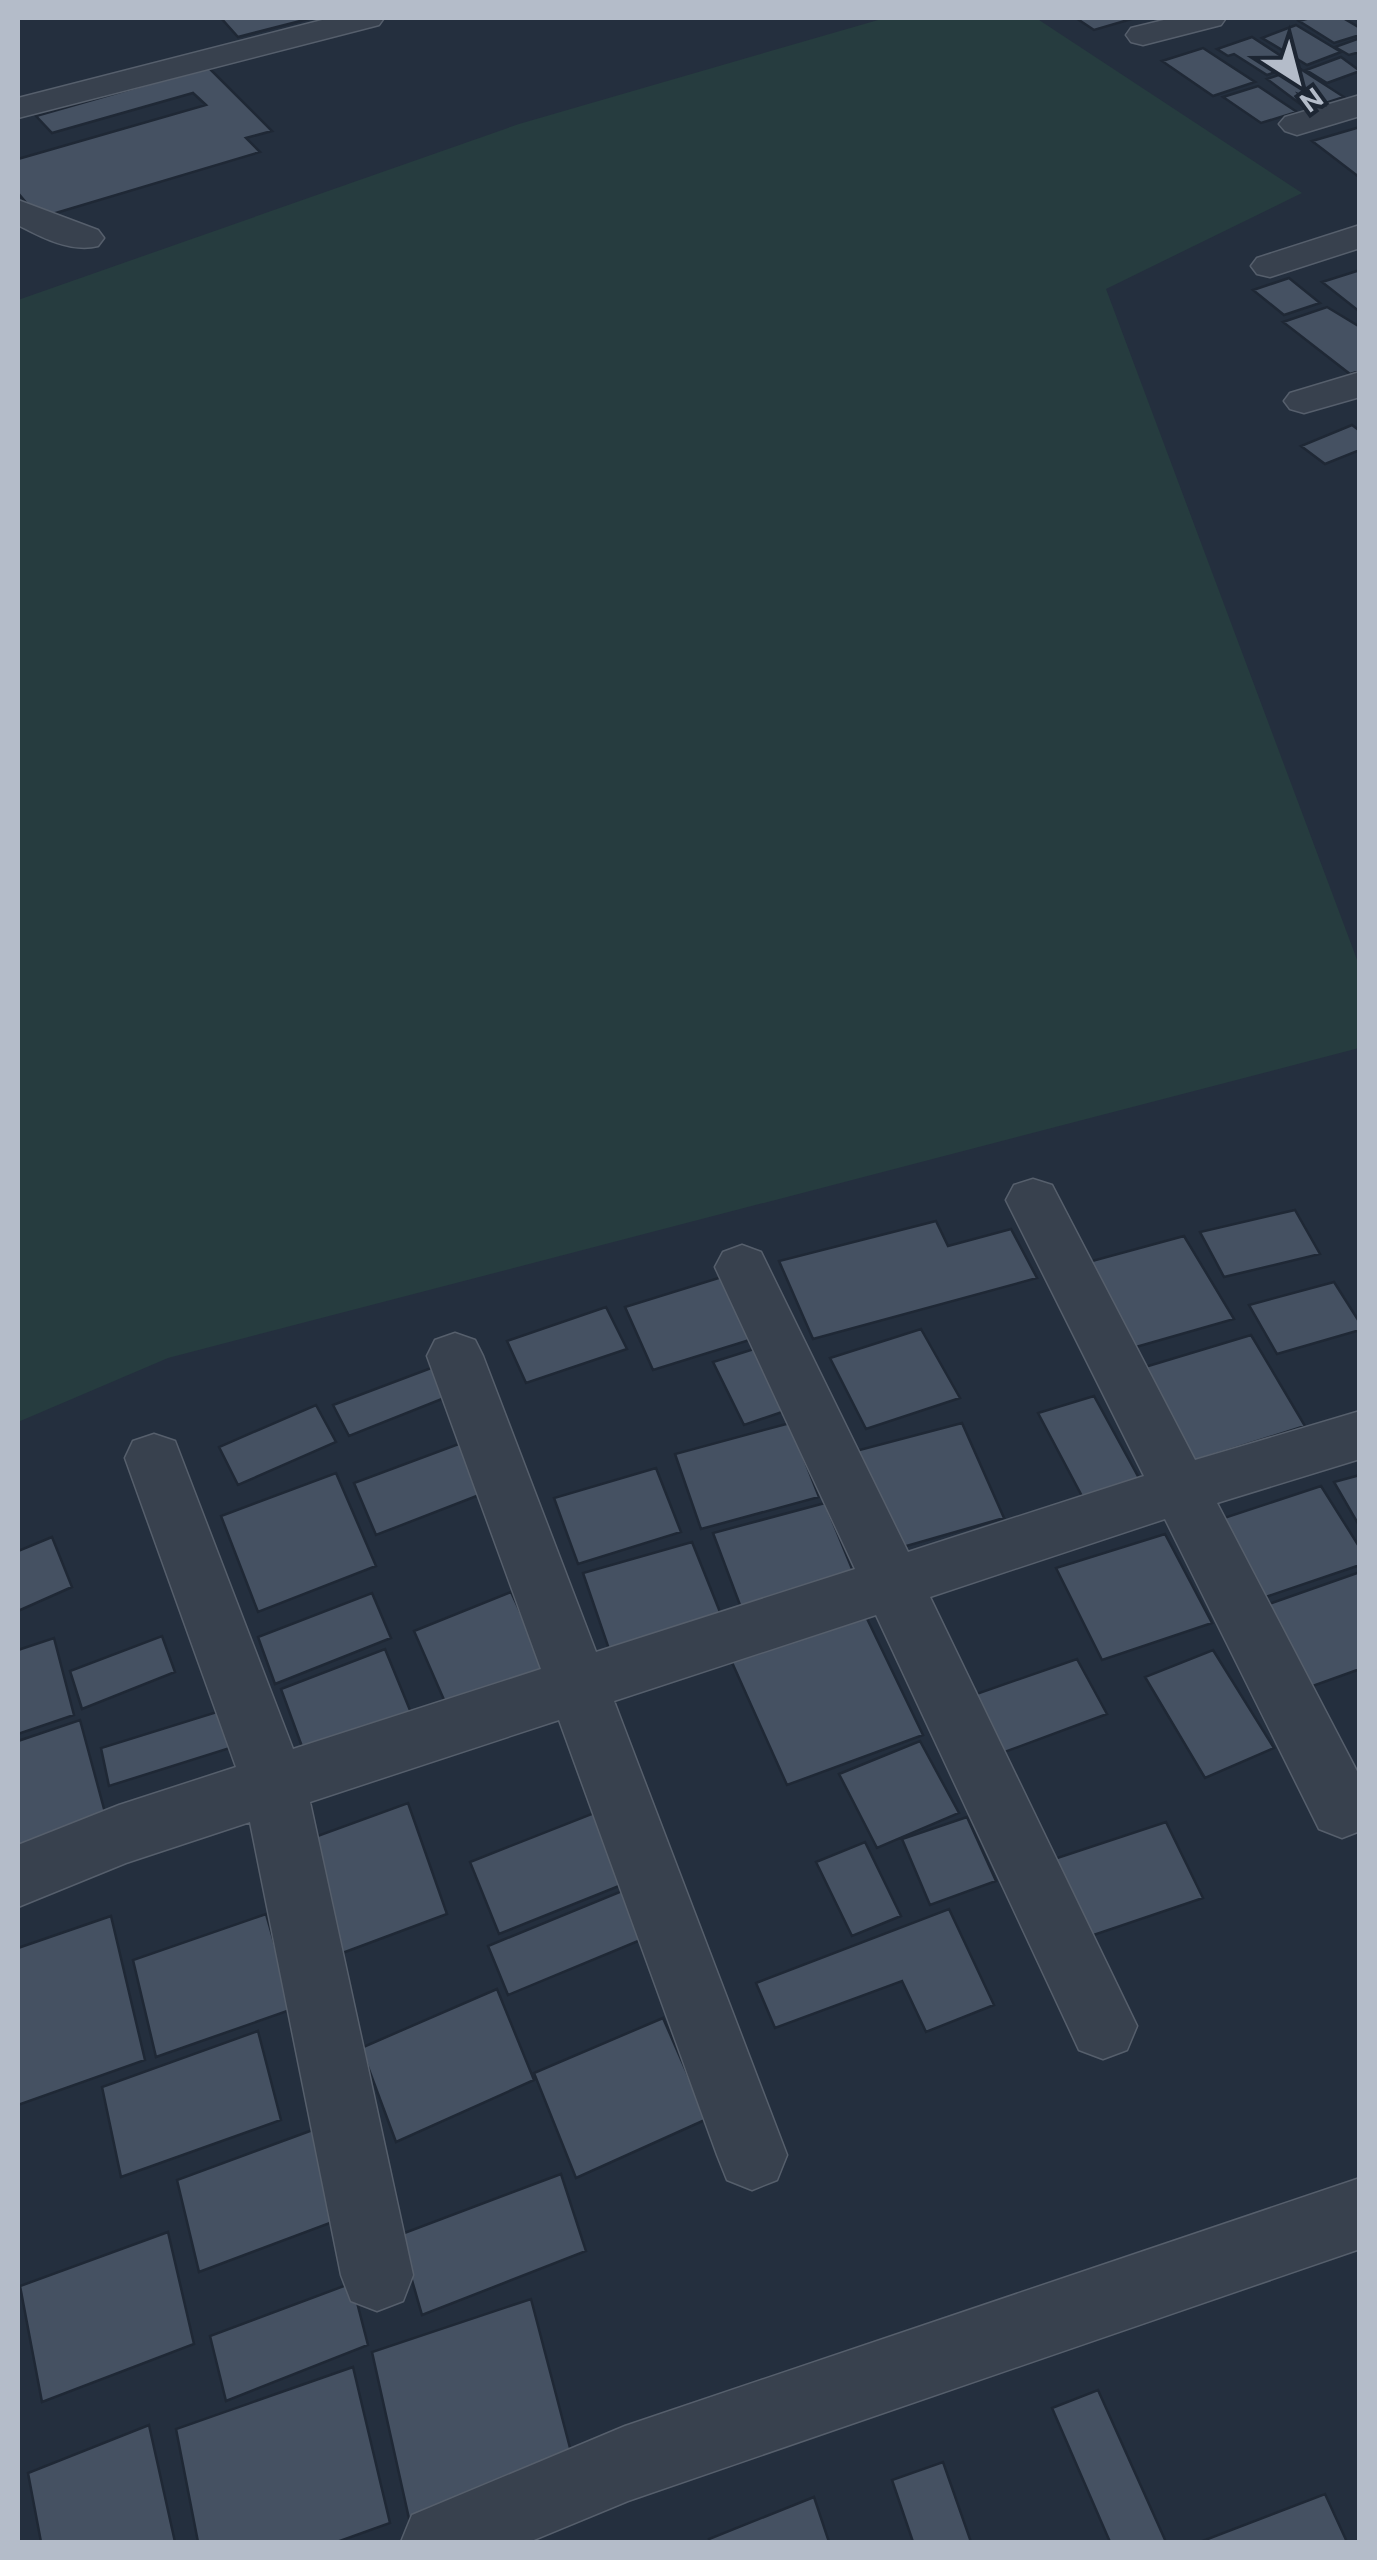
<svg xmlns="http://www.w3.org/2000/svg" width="1377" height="2560" viewBox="0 0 1377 2560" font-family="Ubuntu,sans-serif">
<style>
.green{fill:#263c3f}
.building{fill:#455162;stroke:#1f2835;stroke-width:2.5}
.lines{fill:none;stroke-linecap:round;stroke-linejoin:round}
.street-casing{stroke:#565f6c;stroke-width:3}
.street{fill:#38414e;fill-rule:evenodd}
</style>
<rect width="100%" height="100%" fill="#242f3e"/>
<path class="green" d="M 885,18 L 1036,18 L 1302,193 L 1106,289 L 1359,965 L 1359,1048 L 168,1358 L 18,1422 L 18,300 L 519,124 Z"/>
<path class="building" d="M 221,18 L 312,18 L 238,37 Z
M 1076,18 L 1135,18 L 1094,30 Z
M 1310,18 L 1343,18 L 1360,28 L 1360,35 L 1334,43 L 1299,21 Z
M 1296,25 L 1341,52 L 1307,65 L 1262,38 Z
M 1252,37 L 1295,65 L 1267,75 L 1234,54 L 1228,56 L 1217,49 Z
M 1360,38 L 1360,52 L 1349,55 L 1335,47 Z
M 1203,48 L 1255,82 L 1213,96 L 1162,61 Z
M 1341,57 L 1360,71 L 1327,83 L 1306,70 Z
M 208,67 L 272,131 L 246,138 L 260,152 L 39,218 L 18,193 L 18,159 L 206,105 L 193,93 L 52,133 L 36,116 Z
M 1299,68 L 1344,97 L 1307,109 L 1267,79 Z
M 1258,86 L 1297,112 L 1261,123 L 1223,97 Z
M 1360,127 L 1359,177 L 1312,141 Z
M 1360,270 L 1360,312 L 1322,282 Z
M 1289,278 L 1320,303 L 1284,315 L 1253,290 Z
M 1327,307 L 1360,327 L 1360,371 L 1350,374 L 1283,322 Z
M 1352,425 L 1360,431 L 1360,450 L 1325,464 L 1301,446 Z
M 1295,1210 L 1320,1254 L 1224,1277 L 1200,1232 Z
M 936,1221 L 948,1246 L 1011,1229 L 1037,1278 L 813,1339 L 779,1261 Z
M 1184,1236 L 1234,1319 L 1129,1349 L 1081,1264 Z
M 725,1276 L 756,1338 L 653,1370 L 625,1307 Z
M 1334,1282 L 1360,1323 L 1360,1330 L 1277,1354 L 1249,1305 Z
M 606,1307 L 627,1349 L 526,1383 L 507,1341 Z
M 921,1329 L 960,1398 L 866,1429 L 830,1358 Z
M 1251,1335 L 1305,1426 L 1187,1463 L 1135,1370 Z
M 757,1348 L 788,1410 L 744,1425 L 713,1362 Z
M 447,1362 L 462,1391 L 349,1436 L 333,1405 Z
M 1094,1396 L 1140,1480 L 1083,1498 L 1038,1413 Z
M 316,1405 L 336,1442 L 238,1485 L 219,1447 Z
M 790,1423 L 819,1497 L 701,1529 L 675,1454 Z
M 962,1423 L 1004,1518 L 889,1551 L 848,1453 Z
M 464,1442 L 487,1492 L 376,1535 L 354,1483 Z
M 656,1468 L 681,1532 L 578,1564 L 554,1498 Z
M 336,1473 L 376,1566 L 258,1612 L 221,1516 Z
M 1360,1475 L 1360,1527 L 1334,1482 Z
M 1321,1486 L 1360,1548 L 1360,1565 L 1248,1603 L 1203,1525 Z
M 825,1503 L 857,1581 L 743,1613 L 713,1533 Z
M 1165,1534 L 1212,1623 L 1102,1660 L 1056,1568 Z
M 52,1537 L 72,1587 L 18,1611 L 18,1551 Z
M 692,1542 L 724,1622 L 611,1655 L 583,1573 Z
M 1360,1572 L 1360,1669 L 1296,1692 L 1249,1611 Z
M 511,1592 L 547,1670 L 448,1709 L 414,1631 Z
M 372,1593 L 391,1638 L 275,1684 L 258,1637 Z
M 859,1602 L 923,1735 L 787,1785 L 726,1649 Z
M 162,1636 L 175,1672 L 82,1709 L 70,1671 Z
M 54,1638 L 74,1715 L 18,1734 L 18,1650 Z
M 385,1649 L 414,1720 L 308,1763 L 281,1689 Z
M 1213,1650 L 1274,1748 L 1205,1778 L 1145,1677 Z
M 1077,1659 L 1107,1714 L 991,1757 L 962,1699 Z
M 220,1711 L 230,1748 L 109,1786 L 101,1748 Z
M 80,1720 L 110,1831 L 18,1864 L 18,1741 Z
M 920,1741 L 959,1813 L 877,1848 L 839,1774 Z
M 408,1803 L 447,1914 L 337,1955 L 301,1842 Z
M 594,1813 L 624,1884 L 499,1934 L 470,1862 Z
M 967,1817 L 996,1881 L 930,1905 L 902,1839 Z
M 1166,1822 L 1203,1898 L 1070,1943 L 1036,1865 Z
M 865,1842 L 901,1916 L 852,1936 L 816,1862 Z
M 622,1891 L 643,1939 L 508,1995 L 488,1946 Z
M 949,1909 L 994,2005 L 926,2032 L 902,1981 L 775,2028 L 756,1983 Z
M 266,1914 L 293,2009 L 156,2057 L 133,1960 Z
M 111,1916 L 145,2060 L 18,2105 L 18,1948 Z
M 497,1989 L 534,2080 L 396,2142 L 361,2048 Z
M 663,2018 L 707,2119 L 576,2178 L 534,2073 Z
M 258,2031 L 281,2120 L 121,2177 L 102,2087 Z
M 329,2124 L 354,2214 L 199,2272 L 177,2180 Z
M 561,2174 L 586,2251 L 422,2315 L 399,2235 Z
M 168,2232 L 194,2344 L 42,2402 L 20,2286 Z
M 352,2283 L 368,2345 L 226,2401 L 210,2336 Z
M 531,2299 L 575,2467 L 410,2523 L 372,2352 Z
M 353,2367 L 390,2523 L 337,2542 L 198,2542 L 176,2429 Z
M 1098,2390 L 1166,2542 L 1110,2542 L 1052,2408 Z
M 149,2425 L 175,2542 L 41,2542 L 28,2473 Z
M 943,2462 L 971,2542 L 913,2542 L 892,2480 Z
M 1325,2494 L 1347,2542 L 1200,2542 Z
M 814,2497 L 829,2542 L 710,2542 L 709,2539 Z"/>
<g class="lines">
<defs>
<path id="street" d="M 330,18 L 384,18 L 379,25 L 18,118 L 18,98 Z
M 1172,18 L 1226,18 L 1221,25 L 1143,45 L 1131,42 L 1126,35 L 1131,28 Z
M 1360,95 L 1360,116 L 1297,135 L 1285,131 L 1279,124 L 1285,117 Z
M 18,200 L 98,230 L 104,238 L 98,246 C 71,253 41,237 18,225 Z
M 1360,225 L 1360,248 L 1270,277 L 1257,274 L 1251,266 L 1257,258 Z
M 1360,372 L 1360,397 L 1304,413 L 1290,409 L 1284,401 L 1290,393 Z
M 1033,1179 L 1052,1185 L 1195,1460 L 1360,1411 L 1360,1459 L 1217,1503 L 1360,1777 L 1360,1831 L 1342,1838 L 1319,1829 L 1165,1519 L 930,1597 L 1137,2026 L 1127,2050 L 1103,2059 L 1079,2050 L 876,1615 L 614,1701 L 787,2155 L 777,2180 L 752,2190 L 727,2180 L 717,2155 L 559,1720 L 310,1802 L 413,2275 L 403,2301 L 377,2311 L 351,2301 L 341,2275 L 250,1822 L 126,1863 L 18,1907 L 18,1845 L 119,1805 L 236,1767 L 125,1458 L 133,1441 L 154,1434 L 175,1441 L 293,1749 L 541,1669 L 427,1356 L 435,1340 L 455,1333 L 475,1340 L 483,1356 L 596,1652 L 855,1569 L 715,1267 L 723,1252 L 742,1245 L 761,1252 L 908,1552 L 1144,1476 L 1006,1200 L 1014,1185 Z
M 1360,2178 L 1360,2249 L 628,2501 L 529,2542 L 401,2542 L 412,2515 L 625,2426 Z"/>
</defs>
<use href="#street" class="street-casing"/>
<use href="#street" class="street"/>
</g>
<rect width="1377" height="2560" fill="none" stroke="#b4bcc9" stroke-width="40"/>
<g transform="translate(1297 80) rotate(144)" stroke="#1d2633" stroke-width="8" paint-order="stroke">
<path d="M0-8L18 38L0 25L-18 38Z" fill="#b4bcc9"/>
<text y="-15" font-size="28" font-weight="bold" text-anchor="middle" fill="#b4bcc9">N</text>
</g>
</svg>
